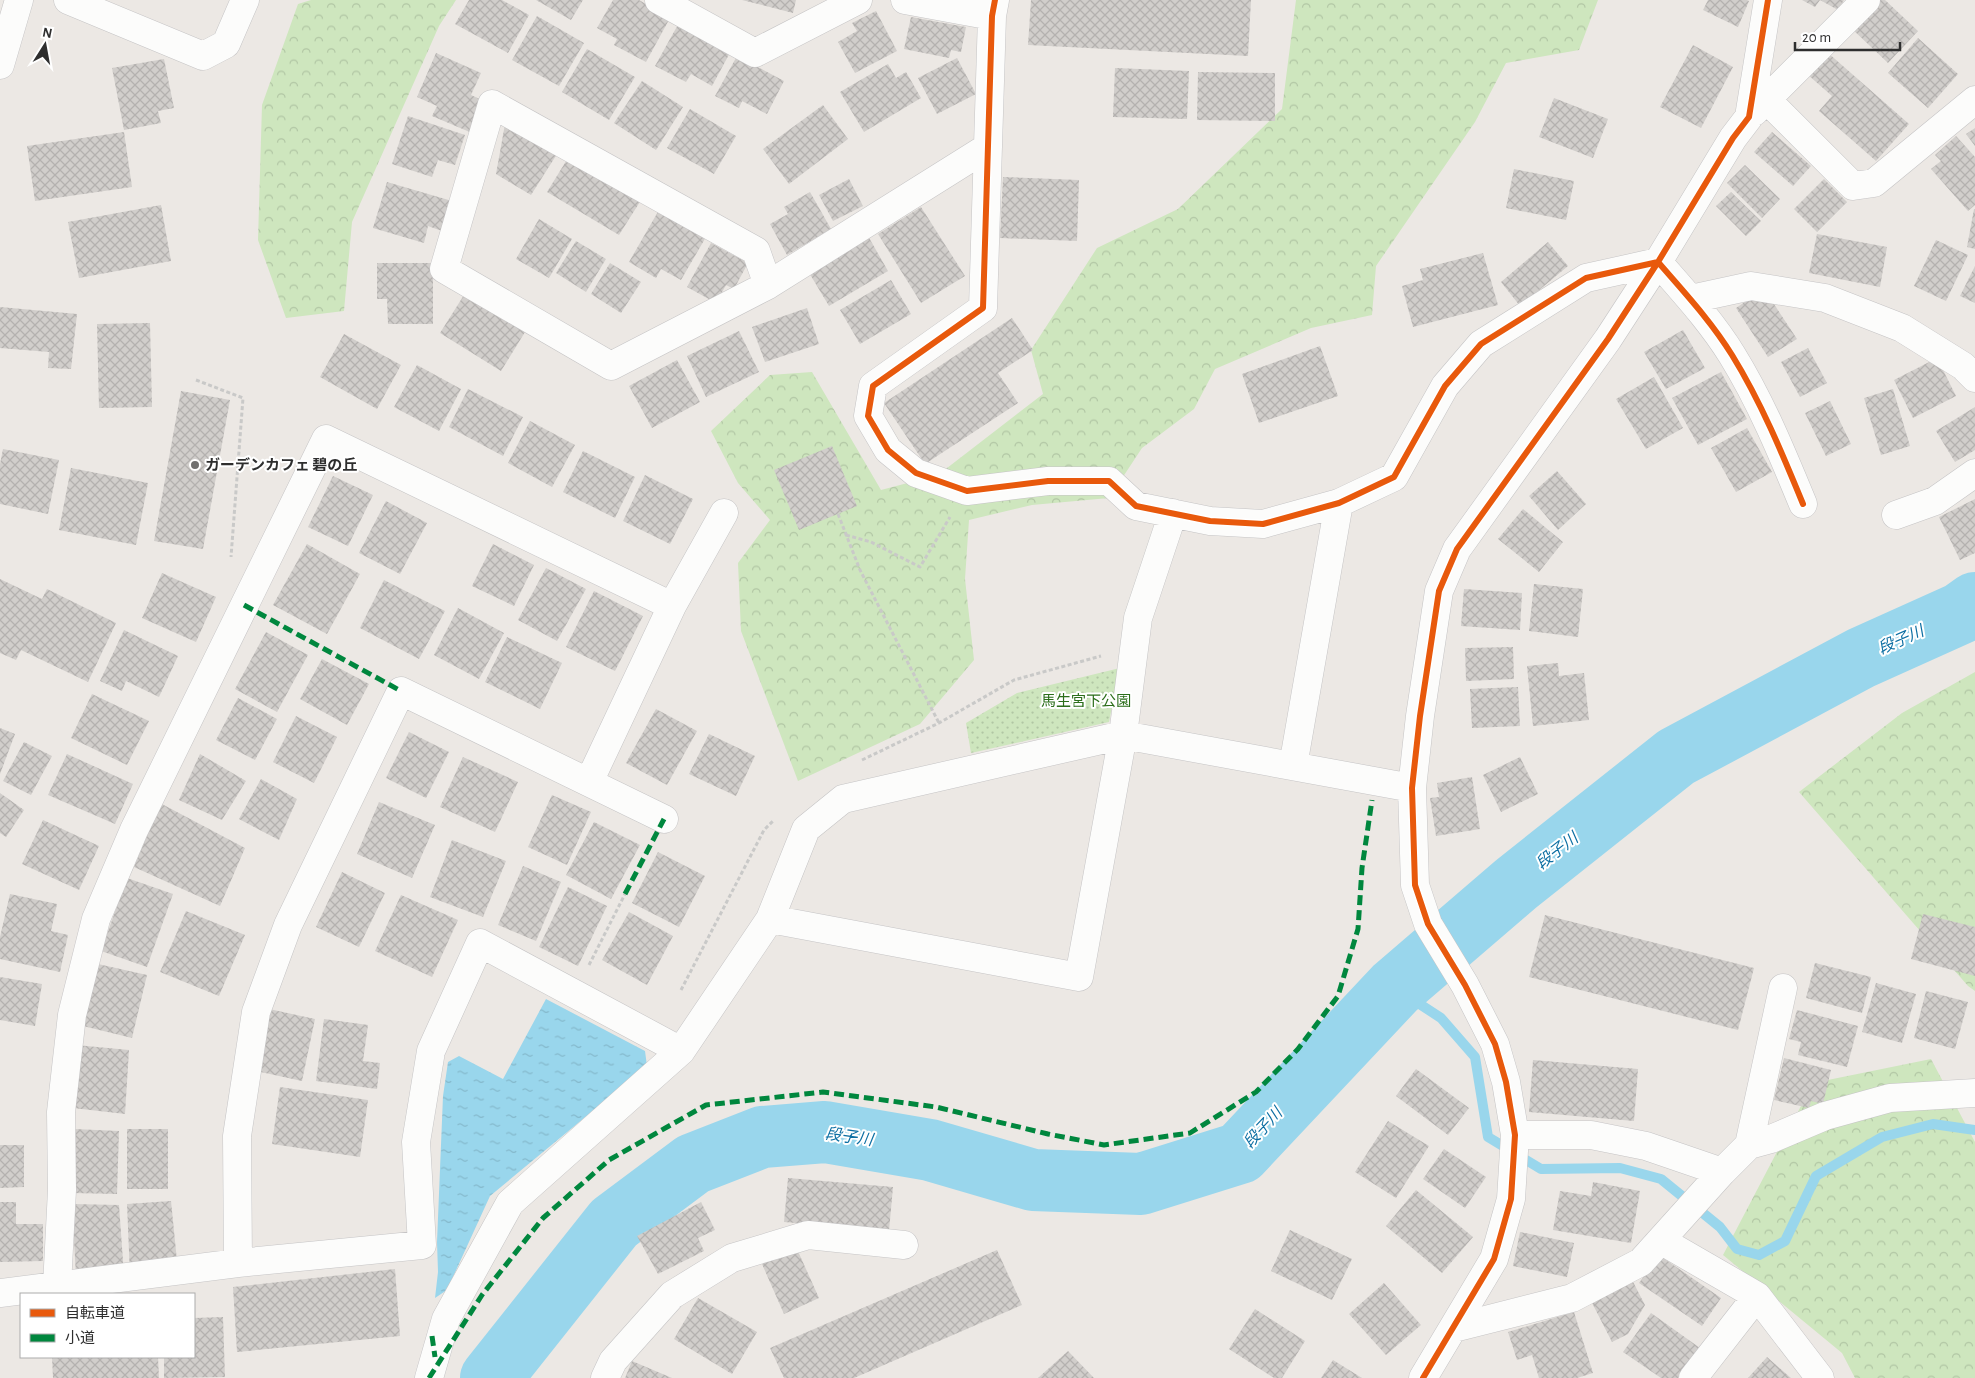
<svg xmlns="http://www.w3.org/2000/svg" width="1975" height="1378" viewBox="0 0 1975 1378" font-family="'Alegreya Sans','Noto Sans JP',sans-serif">
<style>
.forest{fill:url(#forest-crowns)}
.park{fill:url(#park-dots)}
.water{fill:url(#water-ripples)}
.lines{fill:none;stroke-linecap:round;stroke-linejoin:round}
.stream{stroke:#99d6ec;stroke-width:10}
.river{stroke:#99d6ec;stroke-width:62}
.building{fill:url(#building-cross-hatch)}
.street-casing{stroke:#c5c4c5;stroke-width:29}
.path{stroke:#c9c9c8;stroke-width:3;stroke-dasharray:4 2.5;stroke-linecap:butt}
.street{stroke:#fcfcfb;stroke-width:28}
.quiet{stroke:#00873e;stroke-width:5;stroke-dasharray:10 5;stroke-linecap:butt}
.cycleway-casing{stroke:#fff;stroke-width:9}
.cycleway{stroke:#e8590c;stroke-width:6}
.poi-dot{fill:#706f6e;stroke:#fff;stroke-width:2}
.labels{text-anchor:middle;dominant-baseline:central;stroke-width:4;stroke-linejoin:round;paint-order:stroke}
.poi-label{font-size:15px;font-weight:bold;fill:#2e2e2e;stroke:#fff;text-anchor:start}
.park-label{font-size:15px;fill:#2c6e1b;stroke:#fff}
.water-label{font-size:16px;font-style:italic;fill:#0d6fa3;stroke:#fff}
</style>
<defs>
<pattern id="forest-crowns" width="20" height="18" patternUnits="userSpaceOnUse" patternTransform="scale(1.25)"><rect width="20" height="18" fill="#cee6be"/><path d="M2 6a3 3 0 1 1 6 0M12 15a3 3 0 1 1 6 0" fill="none" stroke="#b1c6a4"/></pattern>
<pattern id="park-dots" width="8" height="8" patternUnits="userSpaceOnUse" patternTransform="scale(1.25)"><rect width="8" height="8" fill="#cee6be"/><path d="M2 2h.1M6 6h.1" fill="none" stroke="#b1c6a4" stroke-width="1.8" stroke-linecap="round"/></pattern>
<pattern id="water-ripples" width="26" height="14" patternUnits="userSpaceOnUse" patternTransform="scale(1.25)"><rect width="26" height="14" fill="#99d6ec"/><path d="M2 4q2-2 4 0t4 0M15 11q2-2 4 0t4 0" fill="none" stroke="#84b8cb"/></pattern>
<pattern id="building-cross-hatch" width="8" height="8" patternUnits="userSpaceOnUse" patternTransform="scale(1.25)"><rect width="8" height="8" fill="#d1cecb"/><path d="M0 0l8 8M0 8l8-8" fill="none" stroke="#b4b1af"/></pattern>
</defs>
<rect width="100%" height="100%" fill="#ece8e4"/>
<path class="forest" d="M 311,0 L 456,0 L 439,26 L 352,222 L 344,311 L 286,318 L 258,240 L 262,105 L 298,4 Z
M 1296,0 L 1598,0 L 1579,50 L 1506,63 L 1475,122 L 1376,266 L 1372,315 L 1311,328 L 1215,369 L 1194,409 L 1142,448 L 1109,498 L 1032,505 L 969,520 L 965,579 L 974,660 L 920,724 L 798,781 L 741,631 L 738,563 L 770,520 L 738,483 L 711,431 L 770,375 L 812,372 L 881,490 L 938,475 L 1043,394 L 1031,350 L 1097,248 L 1178,209 L 1282,109 Z
M 1975,672 L 1975,991 L 1968,986 L 1799,792 L 1902,713 Z
M 1931,1059 L 1975,1142 L 1975,1378 L 1855,1378 L 1842,1353 L 1723,1255 L 1813,1083 Z"/>
<path class="park" d="M 1120,668 L 1109,722 L 971,753 L 966,723 L 1017,693 Z"/>
<path class="water" d="M 546,999 L 645,1051 L 647,1066 L 490,1196 L 447,1290 L 435,1298 L 438,1272 L 437,1242 L 443,1096 L 448,1062 L 459,1056 L 503,1079 Z"/>
<g class="lines">
<path class="stream" d="M 1395,988 L 1441,1018 L 1475,1057 L 1488,1137 L 1541,1169 L 1620,1168 L 1661,1179 L 1720,1227 L 1737,1249 L 1759,1255 L 1785,1241 L 1816,1176 L 1882,1137 L 1933,1124 L 1975,1130"/>
<path class="river" d="M 491,1378 L 614,1223 L 693,1164 L 762,1137 L 825,1132 L 930,1150 L 1033,1180 L 1141,1184 L 1240,1153 L 1395,988 L 1516,884 L 1676,757 L 1861,658 L 1961,613 L 1975,603"/>
</g>
<path class="building" d="M 469,0 L 502,0 L 529,15 L 508,53 L 455,24 Z
M 536,0 L 583,0 L 571,20 Z
M 613,0 L 639,0 L 670,18 L 646,62 L 614,45 L 617,39 L 597,28 Z
M 742,0 L 796,0 L 793,13 Z
M 1031,0 L 1251,0 L 1248,56 L 1028,45 Z
M 1708,0 L 1747,0 L 1749,1 L 1738,27 L 1703,10 Z
M 1802,0 L 1820,0 L 1815,7 Z
M 1820,0 L 1844,0 L 1838,10 Z
M 1879,0 L 1885,0 L 1918,31 L 1888,63 L 1851,28 Z
M 876,11 L 897,51 L 855,73 L 838,42 L 857,31 L 852,23 Z
M 537,16 L 584,43 L 559,86 L 512,60 Z
M 911,17 L 966,27 L 961,52 L 951,50 L 949,58 L 904,49 Z
M 680,21 L 732,49 L 712,86 L 691,74 L 686,82 L 655,66 Z
M 1918,38 L 1958,74 L 1928,108 L 1888,73 Z
M 1693,45 L 1733,67 L 1701,128 L 1660,107 Z
M 587,49 L 635,77 L 609,120 L 562,92 Z
M 1827,52 L 1909,124 L 1876,161 L 1819,111 L 1832,96 L 1807,74 Z
M 436,53 L 481,73 L 471,95 L 486,102 L 472,133 L 432,116 L 437,106 L 417,97 Z
M 737,56 L 784,81 L 767,114 L 742,101 L 739,108 L 715,96 Z
M 957,58 L 976,94 L 937,114 L 918,78 Z
M 164,59 L 174,108 L 158,111 L 161,123 L 124,130 L 112,68 Z
M 888,64 L 896,78 L 906,72 L 921,98 L 864,132 L 840,92 Z
M 1115,68 L 1189,71 L 1187,119 L 1113,117 Z
M 1198,72 L 1275,73 L 1275,121 L 1197,120 Z
M 642,81 L 683,107 L 656,150 L 614,123 Z
M 1554,98 L 1608,119 L 1593,158 L 1539,137 Z
M 823,105 L 848,139 L 789,184 L 763,149 Z
M 690,109 L 736,136 L 714,174 L 667,148 Z
M 408,116 L 465,135 L 455,165 L 438,160 L 432,177 L 392,164 Z
M 505,124 L 559,151 L 531,195 L 496,174 Z
M 1975,128 L 1975,146 L 1966,134 Z
M 124,132 L 132,187 L 35,201 L 27,146 Z
M 1772,132 L 1811,166 L 1793,186 L 1754,152 Z
M 1956,136 L 1975,157 L 1975,205 L 1968,211 L 1931,169 L 1941,161 L 1935,155 Z
M 568,158 L 643,197 L 619,235 L 547,192 Z
M 1745,165 L 1780,199 L 1762,218 L 1727,183 Z
M 1514,169 L 1574,181 L 1566,220 L 1506,208 Z
M 1003,177 L 1079,180 L 1077,241 L 1000,238 Z
M 849,179 L 863,206 L 833,221 L 819,195 Z
M 1824,179 L 1847,202 L 1817,232 L 1794,209 Z
M 387,182 L 452,201 L 442,231 L 428,226 L 424,243 L 373,228 Z
M 810,192 L 831,229 L 787,255 L 770,224 L 788,214 L 784,207 Z
M 1731,192 L 1761,221 L 1746,236 L 1716,206 Z
M 161,205 L 171,261 L 79,278 L 68,222 Z
M 921,207 L 965,276 L 921,303 L 878,234 Z
M 1974,209 L 1975,209 L 1975,249 L 1967,247 Z
M 659,210 L 706,237 L 681,280 L 661,269 L 656,278 L 629,262 Z
M 539,219 L 572,239 L 549,278 L 516,259 Z
M 1817,234 L 1887,247 L 1880,287 L 1809,273 Z
M 868,236 L 888,271 L 829,306 L 808,271 Z
M 1936,240 L 1968,255 L 1946,301 L 1914,286 Z
M 576,241 L 606,259 L 586,292 L 556,273 Z
M 1548,242 L 1568,266 L 1520,306 L 1501,282 Z
M 711,243 L 748,263 L 734,289 L 726,285 L 716,303 L 687,287 Z
M 1483,253 L 1498,305 L 1413,327 L 1402,286 L 1423,280 L 1420,269 Z
M 377,263 L 433,263 L 433,324 L 388,324 L 387,299 L 377,299 Z
M 610,263 L 641,282 L 621,313 L 591,294 Z
M 1975,266 L 1975,303 L 1960,296 Z
M 891,280 L 911,314 L 860,344 L 840,310 Z
M 1764,289 L 1797,339 L 1768,357 L 1736,308 Z
M 464,295 L 525,332 L 501,371 L 440,333 Z
M 0,307 L 77,314 L 71,369 L 48,368 L 49,352 L 0,348 Z
M 807,308 L 819,344 L 765,362 L 752,327 Z
M 1012,318 L 1033,350 L 998,373 L 1018,403 L 925,464 L 884,403 Z
M 150,323 L 152,407 L 99,408 L 97,324 Z
M 1683,330 L 1705,368 L 1666,389 L 1644,352 Z
M 739,331 L 759,372 L 706,397 L 687,356 Z
M 344,334 L 401,365 L 377,409 L 320,377 Z
M 1320,346 L 1338,396 L 1259,423 L 1242,374 Z
M 1808,348 L 1827,383 L 1800,397 L 1781,362 Z
M 1937,358 L 1956,396 L 1913,418 L 1894,380 Z
M 677,360 L 700,402 L 652,428 L 629,386 Z
M 417,365 L 461,389 L 439,431 L 394,407 Z
M 1721,372 L 1747,419 L 1698,445 L 1672,398 Z
M 1654,377 L 1683,428 L 1646,449 L 1616,399 Z
M 468,389 L 523,417 L 503,456 L 449,427 Z
M 1893,389 L 1910,446 L 1881,455 L 1864,398 Z
M 181,391 L 230,400 L 203,549 L 154,541 Z
M 1830,401 L 1851,444 L 1826,456 L 1805,413 Z
M 1975,407 L 1975,450 L 1955,462 L 1936,431 Z
M 530,421 L 575,445 L 552,487 L 508,463 Z
M 1747,428 L 1772,472 L 1736,492 L 1711,448 Z
M 832,446 L 857,506 L 799,530 L 774,470 Z
M 3,449 L 59,460 L 48,514 L 0,504 L 0,464 Z
M 583,451 L 635,477 L 615,518 L 563,492 Z
M 71,468 L 148,483 L 136,545 L 59,530 Z
M 1557,471 L 1586,504 L 1558,530 L 1529,496 Z
M 645,475 L 693,499 L 670,544 L 623,521 Z
M 333,476 L 373,495 L 348,546 L 308,527 Z
M 1975,499 L 1975,553 L 1960,560 L 1939,517 Z
M 386,501 L 427,523 L 400,574 L 359,553 Z
M 1523,509 L 1563,542 L 1539,572 L 1498,539 Z
M 307,544 L 360,574 L 327,634 L 273,605 Z
M 493,544 L 534,565 L 514,606 L 472,586 Z
M 546,568 L 586,589 L 557,641 L 518,620 Z
M 162,573 L 216,597 L 196,642 L 142,618 Z
M 0,579 L 42,599 L 47,589 L 116,623 L 88,682 L 21,650 L 16,660 L 0,653 Z
M 384,580 L 445,611 L 419,659 L 360,628 Z
M 1534,584 L 1583,589 L 1578,637 L 1529,631 Z
M 1464,589 L 1522,593 L 1520,630 L 1461,626 Z
M 594,591 L 643,616 L 615,671 L 566,647 Z
M 458,608 L 504,633 L 479,679 L 434,655 Z
M 124,630 L 178,656 L 159,697 L 126,681 L 122,691 L 100,681 Z
M 266,632 L 308,655 L 277,712 L 235,689 Z
M 507,637 L 562,663 L 540,709 L 485,682 Z
M 1513,647 L 1514,679 L 1466,681 L 1465,648 Z
M 322,659 L 369,684 L 347,725 L 300,699 Z
M 1558,663 L 1559,676 L 1584,673 L 1589,720 L 1533,726 L 1527,666 Z
M 1518,687 L 1520,726 L 1472,728 L 1470,689 Z
M 92,694 L 149,721 L 127,765 L 71,738 Z
M 238,698 L 277,719 L 255,760 L 216,740 Z
M 656,709 L 697,731 L 667,785 L 626,763 Z
M 296,716 L 337,737 L 314,783 L 273,762 Z
M 0,728 L 15,734 L 0,774 Z
M 409,732 L 449,752 L 426,798 L 386,778 Z
M 709,734 L 755,756 L 736,796 L 689,774 Z
M 24,742 L 52,756 L 31,795 L 3,781 Z
M 67,754 L 133,784 L 115,824 L 48,795 Z
M 200,754 L 246,781 L 222,820 L 179,800 Z
M 463,757 L 518,782 L 495,832 L 440,807 Z
M 1520,757 L 1538,794 L 1501,812 L 1483,775 Z
M 1472,777 L 1480,829 L 1436,836 L 1430,798 L 1439,797 L 1437,783 Z
M 261,779 L 297,799 L 279,840 L 239,819 Z
M 0,793 L 24,810 L 6,837 L 0,833 Z
M 552,795 L 591,812 L 567,865 L 528,847 Z
M 379,802 L 435,825 L 412,878 L 357,854 Z
M 160,803 L 245,848 L 220,906 L 134,867 Z
M 43,820 L 99,846 L 79,890 L 22,864 Z
M 594,822 L 640,845 L 611,899 L 566,875 Z
M 452,840 L 506,861 L 483,917 L 430,897 Z
M 658,852 L 705,876 L 679,927 L 632,903 Z
M 523,866 L 561,882 L 536,941 L 498,925 Z
M 342,872 L 385,893 L 359,947 L 316,927 Z
M 127,878 L 173,894 L 147,967 L 101,951 Z
M 568,887 L 607,906 L 578,966 L 539,947 Z
M 10,894 L 57,904 L 51,931 L 68,935 L 60,972 L 0,959 L 0,937 Z
M 401,895 L 458,920 L 432,977 L 375,951 Z
M 186,911 L 245,935 L 219,996 L 160,972 Z
M 629,912 L 673,936 L 647,985 L 602,960 Z
M 1923,914 L 1975,927 L 1975,976 L 1911,959 Z
M 1545,915 L 1754,968 L 1738,1030 L 1529,977 Z
M 1815,963 L 1871,977 L 1862,1013 L 1806,998 Z
M 98,964 L 147,975 L 132,1038 L 83,1026 Z
M 0,977 L 42,984 L 35,1026 L 0,1020 Z
M 1876,983 L 1916,994 L 1902,1043 L 1862,1032 Z
M 1926,991 L 1968,1002 L 1955,1049 L 1914,1038 Z
M 269,1009 L 315,1019 L 302,1081 L 256,1071 Z
M 1797,1010 L 1858,1026 L 1847,1067 L 1798,1055 L 1801,1042 L 1789,1039 Z
M 324,1019 L 368,1025 L 363,1061 L 380,1063 L 377,1089 L 316,1081 Z
M 76,1045 L 129,1050 L 125,1114 L 73,1108 Z
M 1784,1058 L 1831,1070 L 1823,1104 L 1811,1101 L 1809,1108 L 1774,1100 Z
M 1533,1060 L 1638,1069 L 1634,1121 L 1529,1112 Z
M 1416,1069 L 1469,1108 L 1448,1135 L 1396,1096 Z
M 280,1087 L 368,1100 L 360,1157 L 272,1144 Z
M 1388,1121 L 1429,1146 L 1396,1198 L 1355,1172 Z
M 74,1129 L 119,1131 L 117,1194 L 71,1193 Z
M 127,1129 L 168,1129 L 168,1189 L 127,1189 Z
M 0,1145 L 24,1145 L 24,1187 L 0,1188 Z
M 1444,1149 L 1486,1177 L 1465,1208 L 1423,1179 Z
M 788,1178 L 893,1187 L 889,1231 L 784,1222 Z
M 1593,1182 L 1640,1191 L 1631,1243 L 1553,1230 L 1560,1191 L 1591,1196 Z
M 1416,1190 L 1473,1237 L 1442,1273 L 1386,1226 Z
M 171,1201 L 178,1271 L 130,1275 L 127,1204 Z
M 0,1202 L 16,1202 L 16,1224 L 43,1224 L 43,1261 L 0,1262 Z
M 701,1202 L 715,1230 L 698,1238 L 704,1251 L 658,1274 L 637,1236 Z
M 72,1204 L 119,1205 L 124,1275 L 76,1276 Z
M 1290,1230 L 1352,1259 L 1332,1300 L 1271,1271 Z
M 1520,1232 L 1574,1243 L 1567,1277 L 1513,1266 Z
M 797,1249 L 819,1298 L 784,1314 L 762,1264 Z
M 997,1250 L 1022,1305 L 854,1378 L 784,1378 L 770,1348 Z
M 1659,1255 L 1721,1298 L 1702,1326 L 1639,1283 Z
M 395,1269 L 400,1336 L 237,1352 L 233,1287 Z
M 1631,1278 L 1645,1305 L 1628,1334 L 1612,1342 L 1590,1299 Z
M 1384,1283 L 1421,1325 L 1386,1355 L 1349,1314 Z
M 698,1298 L 757,1332 L 732,1374 L 674,1339 Z
M 1255,1309 L 1305,1341 L 1282,1378 L 1274,1378 L 1229,1349 Z
M 1574,1312 L 1593,1373 L 1577,1378 L 1539,1378 L 1532,1355 L 1517,1360 L 1508,1332 Z
M 1651,1313 L 1700,1348 L 1678,1378 L 1661,1378 L 1623,1352 Z
M 223,1317 L 225,1377 L 164,1378 L 164,1357 L 194,1357 L 194,1318 Z
M 1068,1351 L 1094,1378 L 1038,1378 Z
M 52,1357 L 158,1357 L 159,1378 L 53,1378 Z
M 1767,1357 L 1791,1378 L 1748,1378 Z
M 1333,1360 L 1362,1378 L 1321,1378 Z
M 632,1361 L 672,1378 L 625,1378 Z"/>
<g class="lines">
<defs>
<path id="street" d="M 68,0 L 203,56 L 226,44 L 245,0
M 659,0 L 755,53 L 858,0
M 905,0 L 992,16
M 995,0 L 992,16 L 983,308 L 873,386 L 868,416 L 888,450 L 916,473 L 967,491 L 1048,481 L 1109,481 L 1136,506 L 1210,521 L 1263,524 L 1339,503 L 1394,477 L 1445,386 L 1481,344 L 1586,278 L 1658,262 C 1684,292 1711,321 1732,355 C 1761,402 1782,453 1803,504
M 0,65 L 19,0
M 1767,100 L 1853,186 L 1874,183 L 1975,100
M 1754,112 L 1866,0
M 768,285 L 611,366 L 444,269 L 492,104 L 756,251 L 768,285 L 988,147
M 1691,299 L 1751,286 L 1825,298 L 1902,328 L 1963,366 L 1975,378
M 1896,515 L 1935,501 L 1975,473
M 672,606 L 724,513
M 1293,766 L 1339,503
M 770,919 L 806,829 L 843,799 L 1123,735 L 1412,788
M 681,1051 L 770,919 L 1079,977 L 1123,735 L 1138,618 L 1173,513
M 1515,1135 L 1591,1135 L 1646,1146 L 1722,1172 L 1749,1145 L 1771,1139 L 1825,1116 L 1890,1098 L 1975,1093
M 1749,1145 L 1783,988
M 1662,1241 L 1757,1296 L 1820,1378
M 238,1263 L 237,1136 L 256,1012 L 288,925 L 401,691 L 664,819
M 57,1286 L 62,1190 L 61,1112 L 72,1015 L 96,919 L 134,830 L 326,439 L 672,606 L 589,782
M 0,1293 L 238,1263 L 422,1245 L 416,1142 L 431,1051 L 480,943 L 681,1051 L 510,1203 L 446,1319 L 429,1378
M 1454,1328 L 1572,1298 L 1641,1262 L 1722,1172
M 605,1378 L 613,1361 L 672,1295 L 732,1258 L 808,1235 L 904,1245
M 1423,1378 L 1494,1259 L 1511,1199 L 1515,1135 L 1506,1082 L 1495,1044 L 1465,985 L 1428,924 L 1415,885 L 1412,788 L 1420,716 L 1439,591 L 1457,549 L 1608,339 L 1658,262 L 1733,138 L 1749,117 L 1768,0
M 1693,1378 L 1757,1296"/>
</defs>
<use href="#street" class="street-casing"/>
<path class="path" d="M 196,380 L 243,398 L 231,557
M 838,514 L 860,570 L 939,723
M 846,535 L 871,542 L 920,567 L 950,517
M 862,760 L 939,723 L 1014,680 L 1101,656
M 589,965 L 625,894
M 681,990 L 764,830 L 774,820"/>
<use href="#street" class="street"/>
<path class="quiet" d="M 244,605 L 401,691
M 625,894 L 664,819
M 432,1336 L 435,1357
M 429,1378 L 482,1295 L 543,1218 L 609,1160 L 706,1105 L 823,1092 L 936,1107 L 1048,1134 L 1104,1145 L 1190,1133 L 1256,1092 L 1298,1049 L 1338,996 L 1358,929 L 1362,868 L 1372,800"/>
<defs>
<path id="cycleway" d="M 995,0 L 992,16 L 983,308 L 873,386 L 868,416 L 888,450 L 916,473 L 967,491 L 1048,481 L 1109,481 L 1136,506 L 1210,521 L 1263,524 L 1339,503 L 1394,477 L 1445,386 L 1481,344 L 1586,278 L 1658,262 C 1684,292 1711,321 1732,355 C 1761,402 1782,453 1803,504
M 1423,1378 L 1494,1259 L 1511,1199 L 1515,1135 L 1506,1082 L 1495,1044 L 1465,985 L 1428,924 L 1415,885 L 1412,788 L 1420,716 L 1439,591 L 1457,549 L 1608,339 L 1658,262 L 1733,138 L 1749,117 L 1768,0"/>
</defs>
<use href="#cycleway" class="cycleway-casing"/>
<use href="#cycleway" class="cycleway"/>
</g>
<circle class="poi-dot" cx="195" cy="465" r="5"/>
<g class="labels">
<g class="poi-label">
<text x="205" y="465">ガーデンカフェ 碧の丘</text>
</g>
<g class="park-label">
<text x="1086" y="701">馬生宮下公園</text>
</g>
<g class="water-label">
<text transform="translate(1901 640) rotate(-24)">段子川</text>
<text transform="translate(1557 851) rotate(-38)">段子川</text>
<text transform="translate(1263 1128) rotate(-47)">段子川</text>
<text transform="translate(849 1137) rotate(8)">段子川</text>
</g>
</g>
<rect x="20" y="1293" width="175" height="65" fill="#ffffff" stroke="#ababab"/>
<rect x="30" y="1309" width="25" height="8" fill="#e8590c" stroke="#ababab"/>
<text x="65" y="1318" font-size="15" fill="#2e2e2e">自転車道</text>
<rect x="30" y="1334" width="25" height="8" fill="#00873e" stroke="#ababab"/>
<text x="65" y="1343" font-size="15" fill="#2e2e2e">小道</text>
<g transform="translate(45 45) rotate(11)" stroke="#ffffff" stroke-width="4" paint-order="stroke">
<path d="M0-4L9 19L0 12L-9 19Z" fill="#2e2e2e"/>
<text y="-8" font-size="14" font-weight="bold" text-anchor="middle" fill="#2e2e2e">N</text>
</g>
<path d="M1795 42v8h105v-8" fill="none" stroke="#2e2e2e" stroke-width="2.5"/>
<text x="1802" y="42" font-size="15" fill="#2e2e2e" stroke="#ffffff" stroke-width="4" paint-order="stroke">20 m</text>
</svg>
